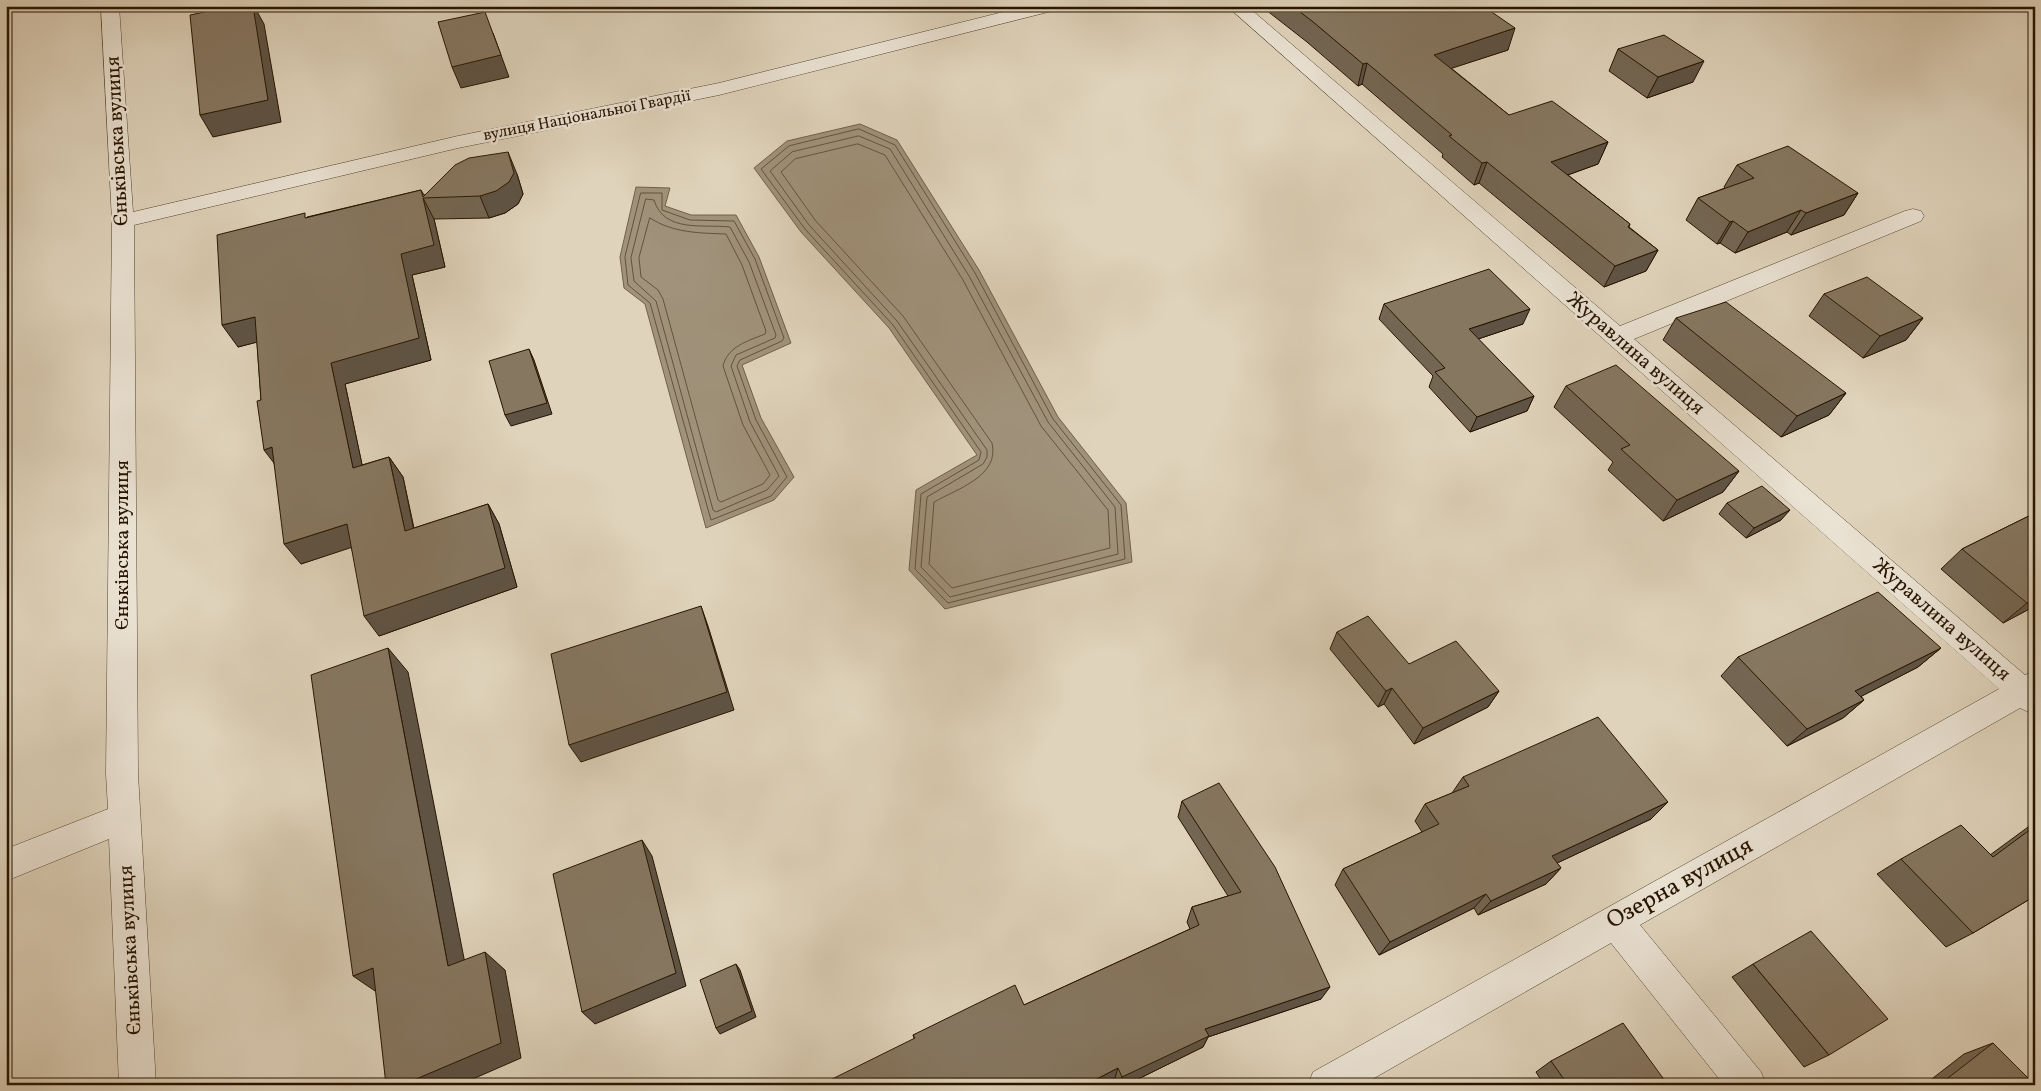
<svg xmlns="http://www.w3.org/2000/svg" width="2041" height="1091" viewBox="0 0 2041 1091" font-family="Vollkorn,serif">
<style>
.water{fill:#a0927b;stroke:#6f604a}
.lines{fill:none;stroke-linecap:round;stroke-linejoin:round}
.shore{stroke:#63533e;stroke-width:1}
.minor-casing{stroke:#54442f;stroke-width:1}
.minor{fill:#eae2d3;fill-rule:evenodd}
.wall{fill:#736653;stroke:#261400}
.shaded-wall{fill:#5e5344;stroke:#261400}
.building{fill:#867761;stroke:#261400}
.labels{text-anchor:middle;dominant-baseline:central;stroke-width:5;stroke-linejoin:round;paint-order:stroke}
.far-street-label{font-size:16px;fill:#261400;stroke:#eae2d3}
.street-label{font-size:20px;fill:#261400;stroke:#eae2d3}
.near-street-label{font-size:24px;fill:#261400;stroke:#eae2d3}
</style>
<rect width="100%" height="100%" fill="#dfd3bb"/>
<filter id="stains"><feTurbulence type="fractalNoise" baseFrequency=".004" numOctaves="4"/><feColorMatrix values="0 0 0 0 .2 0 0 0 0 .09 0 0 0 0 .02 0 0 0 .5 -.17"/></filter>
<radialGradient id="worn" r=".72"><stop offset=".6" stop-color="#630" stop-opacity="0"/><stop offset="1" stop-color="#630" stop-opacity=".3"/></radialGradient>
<path class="water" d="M 860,124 L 897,140 L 979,270 L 1058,417 L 1126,503 L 1132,562 L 945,609 L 909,570 L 916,490 L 977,455 L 889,328 L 801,232 L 754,168 L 787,141 Z
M 636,187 L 670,188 L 665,206 L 691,215 L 736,215 L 759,257 L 791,343 L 742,365 L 761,418 L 794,477 L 774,500 L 706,528 L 645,304 L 624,288 L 620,257 Z"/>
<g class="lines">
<path class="shore" d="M 859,129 L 895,145 L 975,273 L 1053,419 L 1121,505 L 1125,559 L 948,603 L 915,569 L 921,494 L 979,460 L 981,452 L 893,325 L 805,229 L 761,169 L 789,146 Z
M 859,136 L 890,149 L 969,276 L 1048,422 L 1115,507 L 1118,554 L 950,597 L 921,567 L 927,497 L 983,464 L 987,457 L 987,450 L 897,321 L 809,225 L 770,171 L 792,152 Z
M 858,144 L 885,155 L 963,280 L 1041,426 L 1108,510 L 1110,548 L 952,588 L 929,564 L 934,502 C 957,489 1000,476 992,443 L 903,316 L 815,220 L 781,172 L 795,159 Z
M 641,193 L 662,193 L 662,210 L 690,220 L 734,221 L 755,259 L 784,338 L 782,341 L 740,360 L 737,366 L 756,420 L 787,477 L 771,496 L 711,520 L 650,303 L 628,285 L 625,257 Z
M 646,199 L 654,200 C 664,233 703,224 730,227 L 749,262 L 776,335 L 775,338 L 736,355 L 731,366 L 750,422 L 779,476 L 767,490 L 716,512 L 713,510 L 656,301 L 634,281 L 631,258 Z
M 650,218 C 673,233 699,233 726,234 L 742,265 L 766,331 L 765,334 C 748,341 728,346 723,366 L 743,425 L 770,475 L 763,484 L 721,502 L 718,500 L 663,299 L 658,290 L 641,277 L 639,258 Z"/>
<defs>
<path id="minor" d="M 101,6 L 119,6 L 133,212 L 458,136 L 719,83 L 1027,6 L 1059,6 L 1056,10 L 719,95 L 458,148 L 134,225 L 138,774 L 156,1085 L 119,1085 L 109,839 L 6,881 L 6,849 L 108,809 L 106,774 L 112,221 Z
M 1227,6 L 1247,6 L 1620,326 L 1905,211 L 1913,209 L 1921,211 L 1924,216 L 1921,221 L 1634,339 L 2025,675 L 2035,671 L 2035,715 L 2020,708 L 1640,925 L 1761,1072 L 1766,1085 L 1724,1085 L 1611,943 L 1362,1085 L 1308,1085 L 1313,1072 L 1999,689 Z"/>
</defs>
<use href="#minor" class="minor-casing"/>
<use href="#minor" class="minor"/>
</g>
<path class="wall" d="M 1261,6 L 1483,6 L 1508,50 L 1451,68 L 1509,115 L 1608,142 L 1598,164 L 1568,175 L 1630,224 L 1629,227 L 1658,250 L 1646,271 L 1604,287 L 1479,183 L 1474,185 L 1442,157 L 1443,154 L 1362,84 L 1358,86 L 1307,42 Z
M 1618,49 L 1693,82 L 1647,98 L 1609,71 Z
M 1737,165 L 1858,193 L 1844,215 L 1791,235 L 1787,232 L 1735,253 L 1720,243 L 1717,244 L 1686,220 L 1698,198 L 1725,188 L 1724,187 Z
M 517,174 L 523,194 L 518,204 L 505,213 L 489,218 L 434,219 L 445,267 L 412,275 L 431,360 L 345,384 L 362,465 L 389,457 L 403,477 L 414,528 L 488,504 L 499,524 L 517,587 L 379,636 L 351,547 L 301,564 L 274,463 L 261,400 L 257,342 L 238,347 L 307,217 L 421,190 L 424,195 Z
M 1824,294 L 1923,318 L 1906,340 L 1863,358 L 1809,316 Z
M 1384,304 L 1523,324 L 1478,339 L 1534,396 L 1527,411 L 1470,432 L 1429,387 L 1433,376 L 1379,319 Z
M 1676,318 L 1846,393 L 1829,415 L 1781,437 L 1663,340 Z
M 1566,386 L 1739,471 L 1723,492 L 1663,521 L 1608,470 L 1613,462 L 1554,407 Z
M 1727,503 L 1781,520 L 1746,538 L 1719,514 Z
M 2035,513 L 2035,606 L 2003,623 L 1941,569 L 1962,549 Z
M 1337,632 L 1409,664 L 1499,691 L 1488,707 L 1414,744 L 1384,704 L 1378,707 L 1330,649 Z
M 1941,648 L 1918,667 L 1861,696 L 1864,700 L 1843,718 L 1787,746 L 1721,676 L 1738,657 Z
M 1463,777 L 1651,819 L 1557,863 L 1561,868 L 1546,884 L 1478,915 L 1474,908 L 1379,955 L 1335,885 L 1343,869 L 1422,832 L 1415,821 L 1425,804 L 1452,793 Z
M 1182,801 L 1321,999 L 1208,1037 L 1203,1047 L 1126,1085 L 1118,1085 L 1115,1078 L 914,1038 L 913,1035 L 1024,1005 L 1190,929 L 1187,922 L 1192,907 L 1228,896 L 1178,817 Z
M 2035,822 L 2035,896 L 1973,933 L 1946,947 L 1877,874 L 1901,859 L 1990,855 Z
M 1753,964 L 1829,1055 L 1804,1067 L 1732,977 Z
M 1993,1043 L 2035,1085 L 1924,1085 L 1964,1054 Z
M 1551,1061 L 1668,1085 L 1544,1085 L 1536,1072 Z"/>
<path class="shaded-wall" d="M 253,6 L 254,6 L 264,24 L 281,122 L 213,137 L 200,115 Z
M 1515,28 L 1508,50 L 1428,76 L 1434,55 Z
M 493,33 L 509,77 L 461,88 L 452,67 Z
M 1704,61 L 1693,82 L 1647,98 L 1658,77 Z
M 1367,63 L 1362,84 L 1358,86 L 1363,64 Z
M 1608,142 L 1598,164 L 1542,184 L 1551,162 Z
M 508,152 L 517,174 L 523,194 L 518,204 L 505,213 L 489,218 L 480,196 Z
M 1487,162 L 1479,183 L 1474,185 L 1482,163 Z
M 1858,193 L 1844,215 L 1791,235 L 1806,213 Z
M 423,198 L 434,219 L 445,267 L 412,275 L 431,360 L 345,384 L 367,488 L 353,468 L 331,363 L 401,254 Z
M 1801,210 L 1787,232 L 1735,253 L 1748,232 Z
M 1733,221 L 1720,243 L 1717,244 L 1730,222 Z
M 1658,250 L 1646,271 L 1604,287 L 1615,266 Z
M 1530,309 L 1523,324 L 1463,344 L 1469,329 Z
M 255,317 L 269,339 L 238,347 L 222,325 Z
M 1923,318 L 1906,340 L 1863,358 L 1880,336 Z
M 529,349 L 534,360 L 552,414 L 511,426 L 505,415 Z
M 1846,393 L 1829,415 L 1781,437 L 1797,416 Z
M 1534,396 L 1527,411 L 1470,432 L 1477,417 Z
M 272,447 L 280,471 L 264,450 Z
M 389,457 L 403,477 L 418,551 L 405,531 Z
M 1739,471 L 1723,492 L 1663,521 L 1677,500 Z
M 488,504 L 499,524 L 517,587 L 379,636 L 364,616 Z
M 1790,510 L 1781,520 L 1746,538 L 1754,528 Z
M 347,524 L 362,544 L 301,564 L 284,544 Z
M 2035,599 L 2035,606 L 2003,623 L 2027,603 Z
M 701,606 L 708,626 L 734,710 L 581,762 L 569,745 Z
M 388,648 L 408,672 L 469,984 L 448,966 Z
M 1941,648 L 1918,667 L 1835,710 L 1855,691 Z
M 1392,688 L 1384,704 L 1378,707 L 1386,691 Z
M 1499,691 L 1488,707 L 1414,744 L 1423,728 Z
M 1864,700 L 1843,718 L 1787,746 L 1807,729 Z
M 1668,802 L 1651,819 L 1538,872 L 1552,856 Z
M 642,840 L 652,856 L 686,986 L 595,1024 L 582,1012 Z
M 1561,868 L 1546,884 L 1478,915 L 1491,901 Z
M 1486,894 L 1474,908 L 1379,955 L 1390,942 Z
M 485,952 L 505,970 L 521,1058 L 459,1085 L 402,1085 Z
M 736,964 L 740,970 L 756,1017 L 720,1034 L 716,1028 Z
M 373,968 L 378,993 L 353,976 Z
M 1330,987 L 1321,999 L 1208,1037 L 1203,1047 L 1126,1085 L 1120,1085 L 1122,1077 L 1205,1029 Z
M 1118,1068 L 1115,1078 L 1103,1085 L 1085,1085 Z"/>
<path class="building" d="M 233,6 L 253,6 L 268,100 L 200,115 L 190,15 Z
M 1292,6 L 1483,6 L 1515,28 L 1434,55 L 1509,115 L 1552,101 L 1608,142 L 1551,162 L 1630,224 L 1628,227 L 1658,250 L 1615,266 L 1487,162 L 1482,163 L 1449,136 L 1452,135 L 1367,63 L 1363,64 L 1312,21 Z
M 485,12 L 501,55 L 452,67 L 438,22 Z
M 1664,35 L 1704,61 L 1658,77 L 1618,49 Z
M 1788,146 L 1858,193 L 1806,213 L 1801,210 L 1748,232 L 1733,221 L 1730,222 L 1698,198 L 1754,178 L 1737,165 Z
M 508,152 L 514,173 L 509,182 L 496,191 L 480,196 L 423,198 L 434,245 L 401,254 L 419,338 L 331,363 L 353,468 L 389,457 L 405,531 L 488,504 L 505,568 L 364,616 L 347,524 L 284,544 L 272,447 L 264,450 L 257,401 L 261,400 L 255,317 L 222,325 L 217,235 L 305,213 L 305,218 L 421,190 L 423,197 L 455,165 L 469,158 Z
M 1489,269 L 1530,309 L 1469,329 L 1534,396 L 1477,417 L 1435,372 L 1445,368 L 1384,304 Z
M 1867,277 L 1923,318 L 1880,336 L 1824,294 Z
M 1726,302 L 1846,393 L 1797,416 L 1676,318 Z
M 529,349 L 547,403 L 505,415 L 489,361 Z
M 1616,365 L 1739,471 L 1677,500 L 1621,449 L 1630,445 L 1566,386 Z
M 1762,486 L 1790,510 L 1754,528 L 1727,503 Z
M 2035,513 L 2035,599 L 2027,603 L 1962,549 Z
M 1878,592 L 1941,648 L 1855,691 L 1864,700 L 1807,729 L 1738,657 Z
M 701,606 L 727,692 L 569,745 L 551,654 Z
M 1368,616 L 1409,664 L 1456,641 L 1499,691 L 1423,728 L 1392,688 L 1386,691 L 1337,632 Z
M 388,648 L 448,966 L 485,952 L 501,1043 L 402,1085 L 386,1085 L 373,968 L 353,976 L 311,675 Z
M 1598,717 L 1668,802 L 1552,856 L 1561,868 L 1491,901 L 1486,894 L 1390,942 L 1343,869 L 1439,824 L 1425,804 L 1469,786 L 1463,777 Z
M 1219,783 L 1275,867 L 1330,987 L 1205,1029 L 1209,1036 L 1122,1077 L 1118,1068 L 1085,1085 L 820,1085 L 915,1038 L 913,1035 L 1015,985 L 1024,1005 L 1199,925 L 1192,907 L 1241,892 L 1182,801 Z
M 1961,825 L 1993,857 L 2035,826 L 2035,896 L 1973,933 L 1901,859 Z
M 642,840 L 676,973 L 582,1012 L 553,874 Z
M 1811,931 L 1888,1019 L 1829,1055 L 1753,964 Z
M 736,964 L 752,1011 L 716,1028 L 700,980 Z
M 1623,1023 L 1668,1085 L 1568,1085 L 1551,1061 Z
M 1993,1043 L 2035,1085 L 1939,1085 Z"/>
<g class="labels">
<g class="far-street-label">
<text transform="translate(587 116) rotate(-11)">вулиця Національної Гвардії</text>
</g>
<g class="street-label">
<text transform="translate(118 141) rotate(-93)">Єньківська вулиця</text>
<text transform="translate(1635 354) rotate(41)">Журавлина вулиця</text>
<text transform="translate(123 545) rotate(-90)">Єньківська вулиця</text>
<text transform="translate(1941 620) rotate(41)">Журавлина вулиця</text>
<text transform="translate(131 950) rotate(-93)">Єньківська вулиця</text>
</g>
<g class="near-street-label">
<text transform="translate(1680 884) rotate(-29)">Озерна вулиця</text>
</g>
</g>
<rect width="2041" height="1091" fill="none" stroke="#dfd3bb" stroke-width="25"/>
<rect x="8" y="8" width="2026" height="1076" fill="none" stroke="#261400" stroke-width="2.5"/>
<rect x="12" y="12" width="2016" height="1066" fill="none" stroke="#261400"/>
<rect width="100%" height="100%" filter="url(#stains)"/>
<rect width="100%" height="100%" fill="url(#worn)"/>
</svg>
